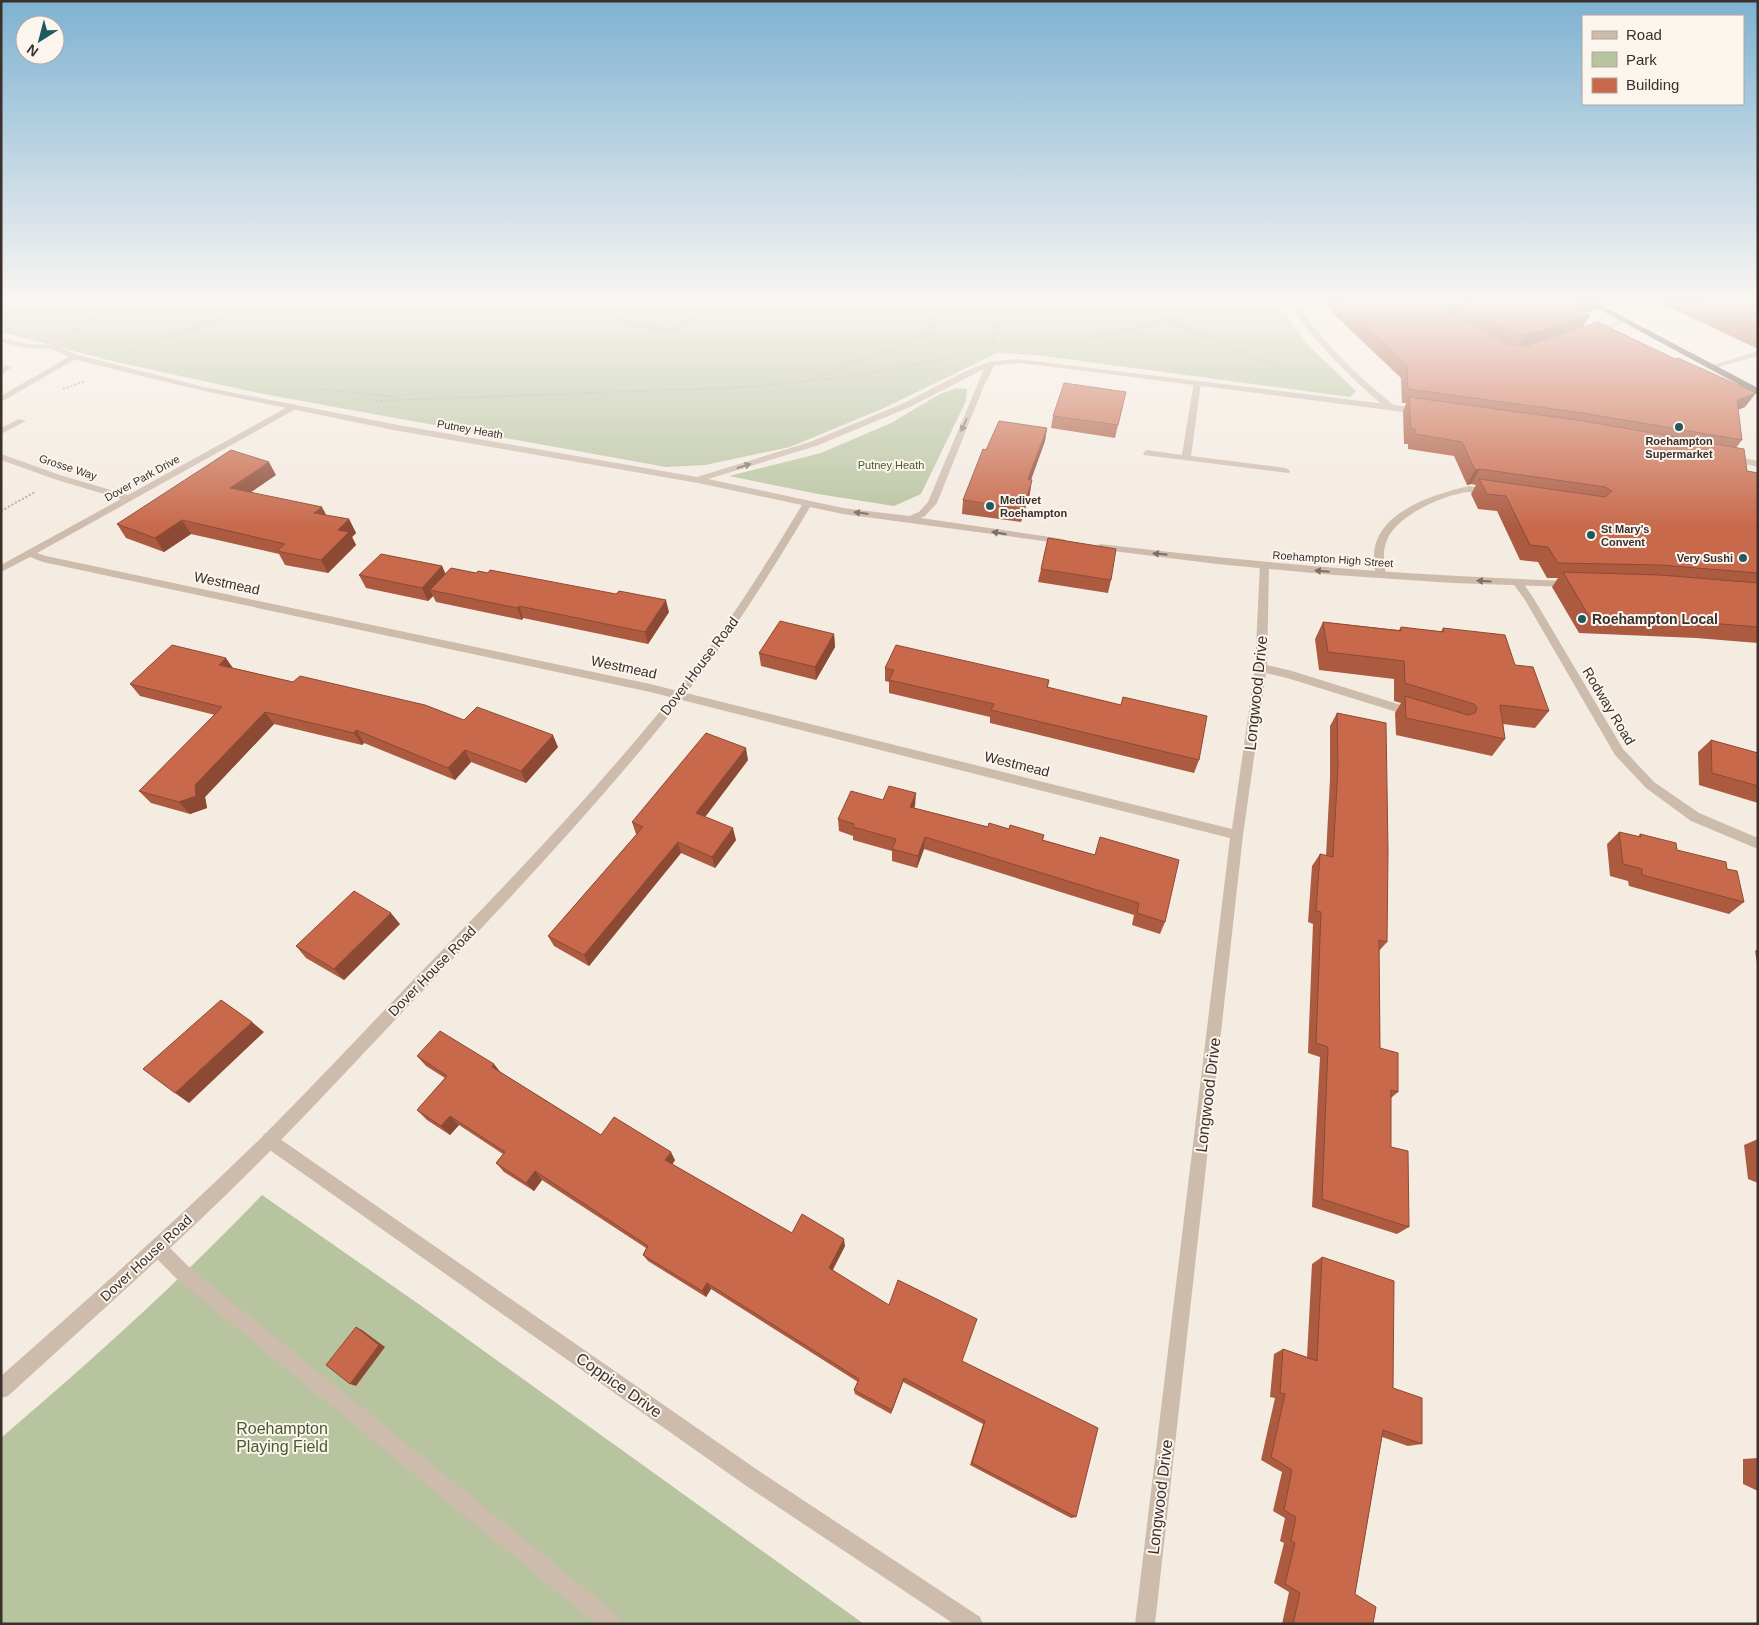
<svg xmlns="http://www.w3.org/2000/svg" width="1759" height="1625" viewBox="0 0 1759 1625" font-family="Arial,sans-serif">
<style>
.green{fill:#b8c4a0}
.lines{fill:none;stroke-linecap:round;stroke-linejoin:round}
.path{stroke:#b9a596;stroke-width:2;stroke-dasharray:2 2;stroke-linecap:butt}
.service{fill:#cdbbac;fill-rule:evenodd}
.minor{fill:#cdbbac;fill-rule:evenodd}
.tertiary{fill:#cdbbac;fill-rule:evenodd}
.trunk{fill:#6c584f;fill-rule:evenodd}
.wall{fill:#ac5a40}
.shaded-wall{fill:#8c4a34}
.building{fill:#c8694b;stroke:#8c4a34}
.oneway{fill:#7d6f65}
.poi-dot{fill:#1f5a5e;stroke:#fbf5ee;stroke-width:2}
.labels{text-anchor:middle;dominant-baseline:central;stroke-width:4;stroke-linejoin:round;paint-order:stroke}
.far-street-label{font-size:11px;fill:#3b302b;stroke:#fbf5ee}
.far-poi-label{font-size:11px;font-weight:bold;fill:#3b302b;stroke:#fbf5ee;text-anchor:start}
.far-park-label{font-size:11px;fill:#4a5a2e;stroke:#fbf5ee}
.street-label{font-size:14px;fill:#3b302b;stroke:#fbf5ee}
.poi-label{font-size:14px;font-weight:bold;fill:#3b302b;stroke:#fbf5ee;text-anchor:start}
.near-street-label{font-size:16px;fill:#3b302b;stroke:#fbf5ee}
.near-park-label{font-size:16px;fill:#4a5a2e;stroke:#fbf5ee}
</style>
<rect width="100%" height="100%" fill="#f4ebe1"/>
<path class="green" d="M 1,301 L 1272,301 L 1286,314 L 1306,343 L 1356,391 L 1350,397 L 1036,355 L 997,353 L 884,408 L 790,447 L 705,465 L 666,467 L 263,394 L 112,361 L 1,332 Z
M 957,388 L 967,389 L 966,401 L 921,494 L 894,506 L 818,494 L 729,476 L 821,453 L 891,423 L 940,394 Z
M 262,1195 L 420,1305 L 864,1624 L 1,1624 L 1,1438 C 91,1361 180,1281 262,1195 Z"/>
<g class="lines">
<path class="path" d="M 27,301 L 40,313 L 45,326
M 539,301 L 543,308 L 543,314 L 549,318 L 588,312 L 611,314 L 631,326 L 673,329 L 680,327 L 713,306 L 730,301
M 869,301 L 878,301 L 937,320
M 1130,301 L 1169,321 L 1291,373
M 1184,301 L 1199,314
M 1190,301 L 1225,306
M 32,305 L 47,301
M 57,315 L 66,307 L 59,301
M 993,344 L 997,301
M 1064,345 L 1242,303 L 1271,301
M 131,350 L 269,301
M 812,379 L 928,335 L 937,320 L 959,301
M 63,389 L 85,381
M 319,389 L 400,397
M 376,401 L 747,387 L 847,377 L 947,359
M 1,511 L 35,492"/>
<path class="service" d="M 1622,319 L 1629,321 L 1595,334 L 1588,332 Z
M 1758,351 L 1758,356 L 1711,369 L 1707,367 Z
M 1194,381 L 1201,383 L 1191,456 L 1286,468 L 1290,471 L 1289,473 L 1144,455 L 1143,453 L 1147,450 L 1182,455 Z
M 1469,486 L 1489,489 L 1494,492 C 1487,498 1476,491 1468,492 C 1443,495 1396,516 1387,540 C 1382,551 1384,564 1386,575 L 1381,578 L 1377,577 C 1375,571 1374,565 1374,558 C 1373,513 1433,494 1469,486 Z
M 158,1240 L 164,1242 L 189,1267 L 620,1617 L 623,1624 L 596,1624 L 177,1279 L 152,1254 L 150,1248 L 152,1242 Z"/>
<path class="minor" d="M 98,301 L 106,301 C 96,313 66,350 50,349 L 50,345 L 76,326 Z
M 1289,301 L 1295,301 C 1315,334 1363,382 1394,405 L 1394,409 L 1388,409 C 1362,389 1301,330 1289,301 Z
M 72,355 L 79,357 L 1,402 L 1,396 Z
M 5,365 L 12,367 L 1,375 L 1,369 Z
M 293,404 L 297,407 L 296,409 L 37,553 L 46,556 L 650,684 L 1232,829 L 1255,668 L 1260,564 L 1268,564 L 1269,566 L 1267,665 L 1292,671 L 1417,710 L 1419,713 L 1413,717 L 1287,678 L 1266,673 L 1243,835 L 1155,1624 L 1135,1624 L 1230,838 L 650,692 L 43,562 L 30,557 L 1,572 L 1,565 L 121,499 L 57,480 L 1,460 L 1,454 L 63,476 L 128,495 Z
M 19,419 L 26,421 L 1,434 L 1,428 Z
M 1517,579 L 1521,580 L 1534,599 L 1623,749 L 1654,782 L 1699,813 L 1758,838 L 1758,849 L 1691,821 L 1646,788 L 1615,755 L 1525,600 L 1512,582 Z
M 270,1132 L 759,1471 L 980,1617 L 983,1624 L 954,1624 L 745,1485 L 264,1146 L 262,1140 L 264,1134 Z"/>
<path class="tertiary" d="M 1,338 L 27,344 L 53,345 L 78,355 L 204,387 L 393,424 L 697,477 L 810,442 L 904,403 L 968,370 L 988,362 L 1017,359 L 1419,408 L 1423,411 L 1419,414 L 1038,365 L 1017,363 L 994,366 L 983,388 L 937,503 L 925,516 L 921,518 L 1063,539 L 1066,540 L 1066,544 L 843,514 L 810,507 C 771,573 730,637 683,698 C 606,796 520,887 435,978 C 382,1033 330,1090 277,1144 C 191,1232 99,1313 8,1396 L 1,1398 L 1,1376 C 90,1297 180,1218 265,1134 C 317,1082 367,1028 418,975 C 507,884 595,792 675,693 C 722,634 763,570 802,505 L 698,483 L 393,430 L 204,391 L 72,359 L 52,349 L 27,348 L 1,342 ZM 984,369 L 928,502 L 919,512 L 909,516 L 843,508 L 708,479 L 816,446 L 910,407 Z
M 1730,455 L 1758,461 L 1758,467 L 1727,460 L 1727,456 Z
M 1100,544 C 1257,563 1413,576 1571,581 L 1576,584 L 1571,587 L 1453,583 L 1335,575 L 1217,564 L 1097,549 L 1095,547 Z"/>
<path class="trunk" d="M 1584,301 L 1593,301 L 1758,388 L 1758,395 Z"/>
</g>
<path class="wall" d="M 1320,301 L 1474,301 L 1472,305 L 1485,301 L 1623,301 L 1606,306 L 1600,302 L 1596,309 L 1586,313 L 1582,328 L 1745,407 L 1738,410 L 1742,440 L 1736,448 L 1747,471 L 1758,473 L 1758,643 L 1696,638 L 1579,633 L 1552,587 L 1558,578 L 1547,578 L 1538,562 L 1520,560 L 1497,511 L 1478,509 L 1471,494 L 1476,485 L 1471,484 L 1467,485 L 1454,456 L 1408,449 L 1408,444 L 1404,444 L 1403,412 L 1406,403 L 1402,403 L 1401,378 Z
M 1656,301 L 1758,301 L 1758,349 Z
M 1123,404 L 1115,438 L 1051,428 L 1053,416 Z
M 1047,428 L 1045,441 L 1031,480 L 1030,493 L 1021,522 L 962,514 L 963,500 L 986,450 Z
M 276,475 L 251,492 L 326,515 L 349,519 L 356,533 L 352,537 L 356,545 L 328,573 L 285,565 L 279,554 L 191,534 L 164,552 L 126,538 L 117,524 Z
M 442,566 L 445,574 L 669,612 L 648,644 L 523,618 L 522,620 L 436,602 L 433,596 L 428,601 L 366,588 L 359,575 Z
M 1041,569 L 1111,580 L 1108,593 L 1038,582 Z
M 1323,622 L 1399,630 L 1401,627 L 1441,632 L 1443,628 L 1515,665 L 1549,711 L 1535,728 L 1503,724 L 1505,739 L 1492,756 L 1396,735 L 1395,713 L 1401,703 L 1394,701 L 1394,679 L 1319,670 L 1315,639 Z
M 834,634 L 835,647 L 816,680 L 761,666 L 759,653 Z
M 233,668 L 293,682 L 464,720 L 558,747 L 526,783 L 471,762 L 455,780 L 364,743 L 362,745 L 274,724 L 205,797 L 207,808 L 190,814 L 151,803 L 139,791 L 215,715 L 140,696 L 130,684 Z
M 885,668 L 1049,680 L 1048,687 L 1199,760 L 1194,773 L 990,723 L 990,717 L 889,693 L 889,682 L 885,681 Z
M 1337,713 L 1387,942 L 1379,951 L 1380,1048 L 1398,1092 L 1391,1098 L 1391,1147 L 1409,1227 L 1397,1234 L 1312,1207 L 1320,1057 L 1308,1053 L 1313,924 L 1308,922 L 1312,866 L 1320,854 L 1326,856 L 1330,779 L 1330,726 Z
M 1711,740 L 1758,753 L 1758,803 L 1699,785 L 1698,752 Z
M 748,760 L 705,817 L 736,840 L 715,868 L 681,853 L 589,966 L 554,946 L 548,936 L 637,834 L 636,834 L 632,822 Z
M 883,800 L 915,806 L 914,808 L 988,827 L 1009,829 L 1044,835 L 1043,840 L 1095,855 L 1165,922 L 1160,934 L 1132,925 L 1134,915 L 924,849 L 917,868 L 892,861 L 892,851 L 853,840 L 853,836 L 839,831 L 838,819 Z
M 1619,832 L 1638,837 L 1640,834 L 1677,850 L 1727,869 L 1744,902 L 1729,914 L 1629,886 L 1628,881 L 1610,876 L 1607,844 Z
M 400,924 L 344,980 L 306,958 L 296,946 Z
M 1758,949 L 1758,969 L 1755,951 Z
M 417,1056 L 499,1071 L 601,1135 L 675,1160 L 672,1164 L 792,1233 L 845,1246 L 833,1270 L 962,1361 L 1076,1517 L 1071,1518 L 970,1465 L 983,1424 L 903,1382 L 891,1414 L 855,1394 L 854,1390 L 858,1382 L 711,1289 L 706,1297 L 648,1261 L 643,1255 L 646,1248 L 542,1180 L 534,1191 L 504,1172 L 496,1163 L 503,1154 L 459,1125 L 450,1135 L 427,1120 L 417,1110 L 445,1078 L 426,1066 Z
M 1758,1139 L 1758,1183 L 1748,1179 L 1744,1145 Z
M 1322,1257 L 1393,1388 L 1422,1444 L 1408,1446 L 1382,1437 L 1355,1594 L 1373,1624 L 1282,1624 L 1289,1592 L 1274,1583 L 1284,1543 L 1280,1541 L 1285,1518 L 1273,1511 L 1282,1472 L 1261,1460 L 1275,1398 L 1270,1397 L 1274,1354 L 1283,1349 L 1307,1357 L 1312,1264 Z
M 1758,1458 L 1758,1491 L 1743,1484 L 1743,1459 Z"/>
<path class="shaded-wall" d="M 1469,301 L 1474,301 L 1469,310 L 1464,307 L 1461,315 L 1441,321 L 1448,308 Z
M 1582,301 L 1601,301 L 1596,309 L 1560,321 L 1569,305 Z
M 1609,301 L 1623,301 L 1606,306 Z
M 1590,315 L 1580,331 L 1517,352 L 1526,335 Z
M 1756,393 L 1745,407 L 1726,414 L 1737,400 Z
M 1047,428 L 1045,441 L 1026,493 L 1028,479 Z
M 269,462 L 276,475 L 238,501 L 230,488 Z
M 1480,469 L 1471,484 L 1467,485 L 1475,470 Z
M 1032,480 L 1030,493 L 1021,522 L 1023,509 Z
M 322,507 L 329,520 L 314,513 Z
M 349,519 L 356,533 L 352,537 L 356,545 L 328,573 L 321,560 L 338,530 Z
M 182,520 L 191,534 L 164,552 L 155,538 Z
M 442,566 L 448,579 L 430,590 L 433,596 L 428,601 L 422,588 Z
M 666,600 L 669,612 L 648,644 L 645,632 Z
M 519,606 L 523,618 L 522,620 L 517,608 Z
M 834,634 L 835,647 L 816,680 L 815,667 Z
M 226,658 L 235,671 L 219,665 Z
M 265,712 L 274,724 L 205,797 L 207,808 L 190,814 L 179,802 Z
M 356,730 L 364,743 L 362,745 L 354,733 Z
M 553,735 L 558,747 L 526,783 L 521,771 Z
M 746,748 L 748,760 L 699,825 L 696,813 Z
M 465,750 L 471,762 L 455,780 L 448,768 Z
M 916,793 L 915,806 L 909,819 L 910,807 Z
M 733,828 L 736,840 L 715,868 L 712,857 Z
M 925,837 L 924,849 L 917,868 L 918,856 Z
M 678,842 L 681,853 L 589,966 L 584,955 Z
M 391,913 L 400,924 L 344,980 L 334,969 Z
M 252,1022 L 264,1032 L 189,1103 L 175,1093 Z
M 494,1064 L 502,1074 L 492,1067 Z
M 450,1116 L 459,1125 L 450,1135 L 441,1126 Z
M 671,1152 L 675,1160 L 670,1168 L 665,1160 Z
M 535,1171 L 542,1180 L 534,1191 L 526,1183 Z
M 844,1239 L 845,1246 L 830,1274 L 829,1268 Z
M 707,1283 L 711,1289 L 706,1297 L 702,1291 Z
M 356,1327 L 362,1330 L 385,1347 L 356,1386 L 350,1384 Z
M 904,1378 L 903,1382 L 891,1414 L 892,1410 Z"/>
<path class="building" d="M 1339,301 L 1469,301 L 1448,308 L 1447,311 L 1508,345 L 1526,346 L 1598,322 L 1675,359 L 1678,358 L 1756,393 L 1737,400 L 1742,440 L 1583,413 L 1408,389 L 1407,365 Z
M 1485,301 L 1582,301 L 1569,305 L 1590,315 L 1526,335 L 1516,335 L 1464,307 Z
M 1701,301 L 1758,301 L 1758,326 Z
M 1064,383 L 1126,392 L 1118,425 L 1053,416 Z
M 1409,397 L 1583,421 L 1744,449 L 1747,471 L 1758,473 L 1758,573 L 1660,565 L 1558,563 L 1548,547 L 1530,545 L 1506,496 L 1487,494 L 1479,479 L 1605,497 L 1612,491 L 1605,487 L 1480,469 L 1475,470 L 1462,442 L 1415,434 L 1415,429 L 1411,429 Z
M 999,421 L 1047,428 L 1028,479 L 1032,480 L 1023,509 L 963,500 L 983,449 L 986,450 Z
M 231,450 L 269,462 L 230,488 L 322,507 L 314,513 L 349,519 L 338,530 L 349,532 L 321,560 L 277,551 L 285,544 L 182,520 L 155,538 L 117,524 Z
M 1048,538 L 1116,549 L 1111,580 L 1041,569 Z
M 381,554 L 442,566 L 422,588 L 359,575 Z
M 451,568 L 476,573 L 478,571 L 488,573 L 490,570 L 616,594 L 619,591 L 666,600 L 645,632 L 519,606 L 517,608 L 430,590 Z
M 1563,572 L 1660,575 L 1758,583 L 1758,627 L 1709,623 L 1590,618 Z
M 780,621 L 834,634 L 815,667 L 759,653 Z
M 1323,622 L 1401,631 L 1401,627 L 1444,632 L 1443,628 L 1505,635 L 1515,665 L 1533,667 L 1549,711 L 1500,705 L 1505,739 L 1406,718 L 1405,696 L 1468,715 L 1475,713 L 1477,708 L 1474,704 L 1405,683 L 1404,661 L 1328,652 Z
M 172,645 L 226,658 L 219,665 L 293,682 L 300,676 L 425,705 L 464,720 L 477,707 L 553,735 L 521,771 L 465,750 L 448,768 L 356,730 L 354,733 L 265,712 L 195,785 L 196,796 L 179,802 L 139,791 L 222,707 L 130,684 Z
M 896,645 L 1049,680 L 1047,687 L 1121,705 L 1123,697 L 1207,716 L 1199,760 L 991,710 L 994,704 L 889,680 L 894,670 L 885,668 Z
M 1337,713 L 1386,723 L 1388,851 L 1387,942 L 1379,940 L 1380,1048 L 1398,1053 L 1398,1092 L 1391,1090 L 1391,1147 L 1408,1151 L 1409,1227 L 1322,1199 L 1328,1047 L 1316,1043 L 1321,912 L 1316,911 L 1320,854 L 1333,857 L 1338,766 Z
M 706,733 L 746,748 L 696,813 L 733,828 L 712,857 L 678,842 L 584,955 L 548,936 L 643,827 L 632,822 Z
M 1711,740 L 1758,753 L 1758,786 L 1712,773 Z
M 889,786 L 916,793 L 910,807 L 988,827 L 989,823 L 1009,829 L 1010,825 L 1044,835 L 1042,840 L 1095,855 L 1100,837 L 1179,860 L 1165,922 L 1137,913 L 1139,903 L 925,837 L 918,856 L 892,849 L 896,839 L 853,827 L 854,824 L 838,819 L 851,791 L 883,800 Z
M 1619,832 L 1641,837 L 1640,834 L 1676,843 L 1677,850 L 1726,862 L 1727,869 L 1737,871 L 1744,902 L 1642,875 L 1642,869 L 1623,864 Z
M 354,891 L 391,913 L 334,969 L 296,946 Z
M 221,1000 L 252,1022 L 175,1093 L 143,1069 Z
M 440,1031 L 494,1064 L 492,1067 L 601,1135 L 614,1117 L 671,1152 L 665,1160 L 792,1233 L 802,1214 L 844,1239 L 829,1268 L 889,1305 L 898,1280 L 977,1319 L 962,1361 L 1098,1428 L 1076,1517 L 972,1463 L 985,1421 L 904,1378 L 892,1410 L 854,1390 L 859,1379 L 707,1283 L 702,1291 L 643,1255 L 648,1246 L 535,1171 L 526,1183 L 496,1163 L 505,1152 L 450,1116 L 441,1126 L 417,1110 L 447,1076 L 417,1056 Z
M 1322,1257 L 1394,1281 L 1393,1388 L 1422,1398 L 1422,1444 L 1383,1430 L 1355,1594 L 1376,1607 L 1373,1624 L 1293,1624 L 1300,1593 L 1285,1584 L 1295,1543 L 1291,1541 L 1296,1517 L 1284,1510 L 1292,1470 L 1271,1457 L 1285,1394 L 1280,1393 L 1283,1349 L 1317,1361 Z
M 356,1327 L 379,1345 L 350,1384 L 326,1365 Z"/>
<defs><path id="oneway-solid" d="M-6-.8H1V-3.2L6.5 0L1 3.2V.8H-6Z" transform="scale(1.25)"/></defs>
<g class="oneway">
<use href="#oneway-solid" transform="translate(964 425) rotate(114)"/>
<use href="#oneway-solid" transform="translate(744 466) rotate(-18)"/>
<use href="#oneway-solid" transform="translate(861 513) rotate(-173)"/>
<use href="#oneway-solid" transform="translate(999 533) rotate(-170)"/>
<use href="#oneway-solid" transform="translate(1160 554) rotate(-174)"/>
<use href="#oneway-solid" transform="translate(1322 571) rotate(-175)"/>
<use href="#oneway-solid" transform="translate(1484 581) rotate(-177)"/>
</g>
<linearGradient id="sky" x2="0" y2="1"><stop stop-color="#7eb2d2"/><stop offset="0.57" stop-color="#faf6f2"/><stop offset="1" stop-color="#faf6f2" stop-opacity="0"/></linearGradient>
<rect width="1759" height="528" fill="url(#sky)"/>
<g class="poi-dot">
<circle cx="1679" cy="427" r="5"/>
<circle cx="990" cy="506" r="5"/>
<circle cx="1591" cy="535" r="5"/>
<circle cx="1743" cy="558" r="5"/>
<circle cx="1582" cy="619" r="5"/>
</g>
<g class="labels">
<g class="far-street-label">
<text transform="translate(470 429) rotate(10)">Putney Heath</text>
<text transform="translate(68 467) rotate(18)">Grosse Way</text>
<text transform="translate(142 478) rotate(-29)">Dover Park Drive</text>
<text transform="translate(1333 559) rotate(4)">Roehampton High Street</text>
</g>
<g class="far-poi-label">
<text x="1679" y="441" text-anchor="middle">Roehampton<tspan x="1679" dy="13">Supermarket</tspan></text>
<text x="1000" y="500">Medivet<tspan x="1000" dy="13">Roehampton</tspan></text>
<text x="1601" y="529">St Mary's<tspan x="1601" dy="13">Convent</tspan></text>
<text x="1733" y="558" text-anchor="end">Very Sushi</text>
</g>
<g class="far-park-label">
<text x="891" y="465">Putney Heath</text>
</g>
<g class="street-label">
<text transform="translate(227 583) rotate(12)">Westmead</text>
<text transform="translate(699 666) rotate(-53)">Dover House Road</text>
<text transform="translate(624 667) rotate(12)">Westmead</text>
<text transform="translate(1609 706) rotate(59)">Rodway Road</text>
<text transform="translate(1017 764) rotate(14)">Westmead</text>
<text transform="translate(432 971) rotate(-46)">Dover House Road</text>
<text transform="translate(146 1258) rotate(-43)">Dover House Road</text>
</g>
<g class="poi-label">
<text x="1592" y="619">Roehampton Local</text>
</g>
<g class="near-street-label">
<text transform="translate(1256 693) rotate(-84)">Longwood Drive</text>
<text transform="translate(1208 1095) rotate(-83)">Longwood Drive</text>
<text transform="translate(619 1385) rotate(35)">Coppice Drive</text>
<text transform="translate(1160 1497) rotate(-83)">Longwood Drive</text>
</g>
<g class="near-park-label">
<text x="282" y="1428">Roehampton<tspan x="282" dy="18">Playing Field</tspan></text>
</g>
</g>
<rect width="1759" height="1625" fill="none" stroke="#3b302b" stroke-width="5"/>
<rect x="1582" y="15" width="162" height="90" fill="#fbf5ee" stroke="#aea6a0"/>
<rect x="1592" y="31" width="25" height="8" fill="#cdbbac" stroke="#aea6a0"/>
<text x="1626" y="40" font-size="15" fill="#3b302b">Road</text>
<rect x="1592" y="52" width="25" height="15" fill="#b8c4a0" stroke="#aea6a0"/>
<text x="1626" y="65" font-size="15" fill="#3b302b">Park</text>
<rect x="1592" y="78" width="25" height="15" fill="#c8694b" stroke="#aea6a0"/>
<text x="1626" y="90" font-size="15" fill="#3b302b">Building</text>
<g transform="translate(40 40) rotate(216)"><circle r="24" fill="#fbf5ee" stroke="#aea6a0"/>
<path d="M0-4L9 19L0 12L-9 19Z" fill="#1f5a5e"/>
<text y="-8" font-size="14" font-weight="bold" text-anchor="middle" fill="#3b302b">N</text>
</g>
</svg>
